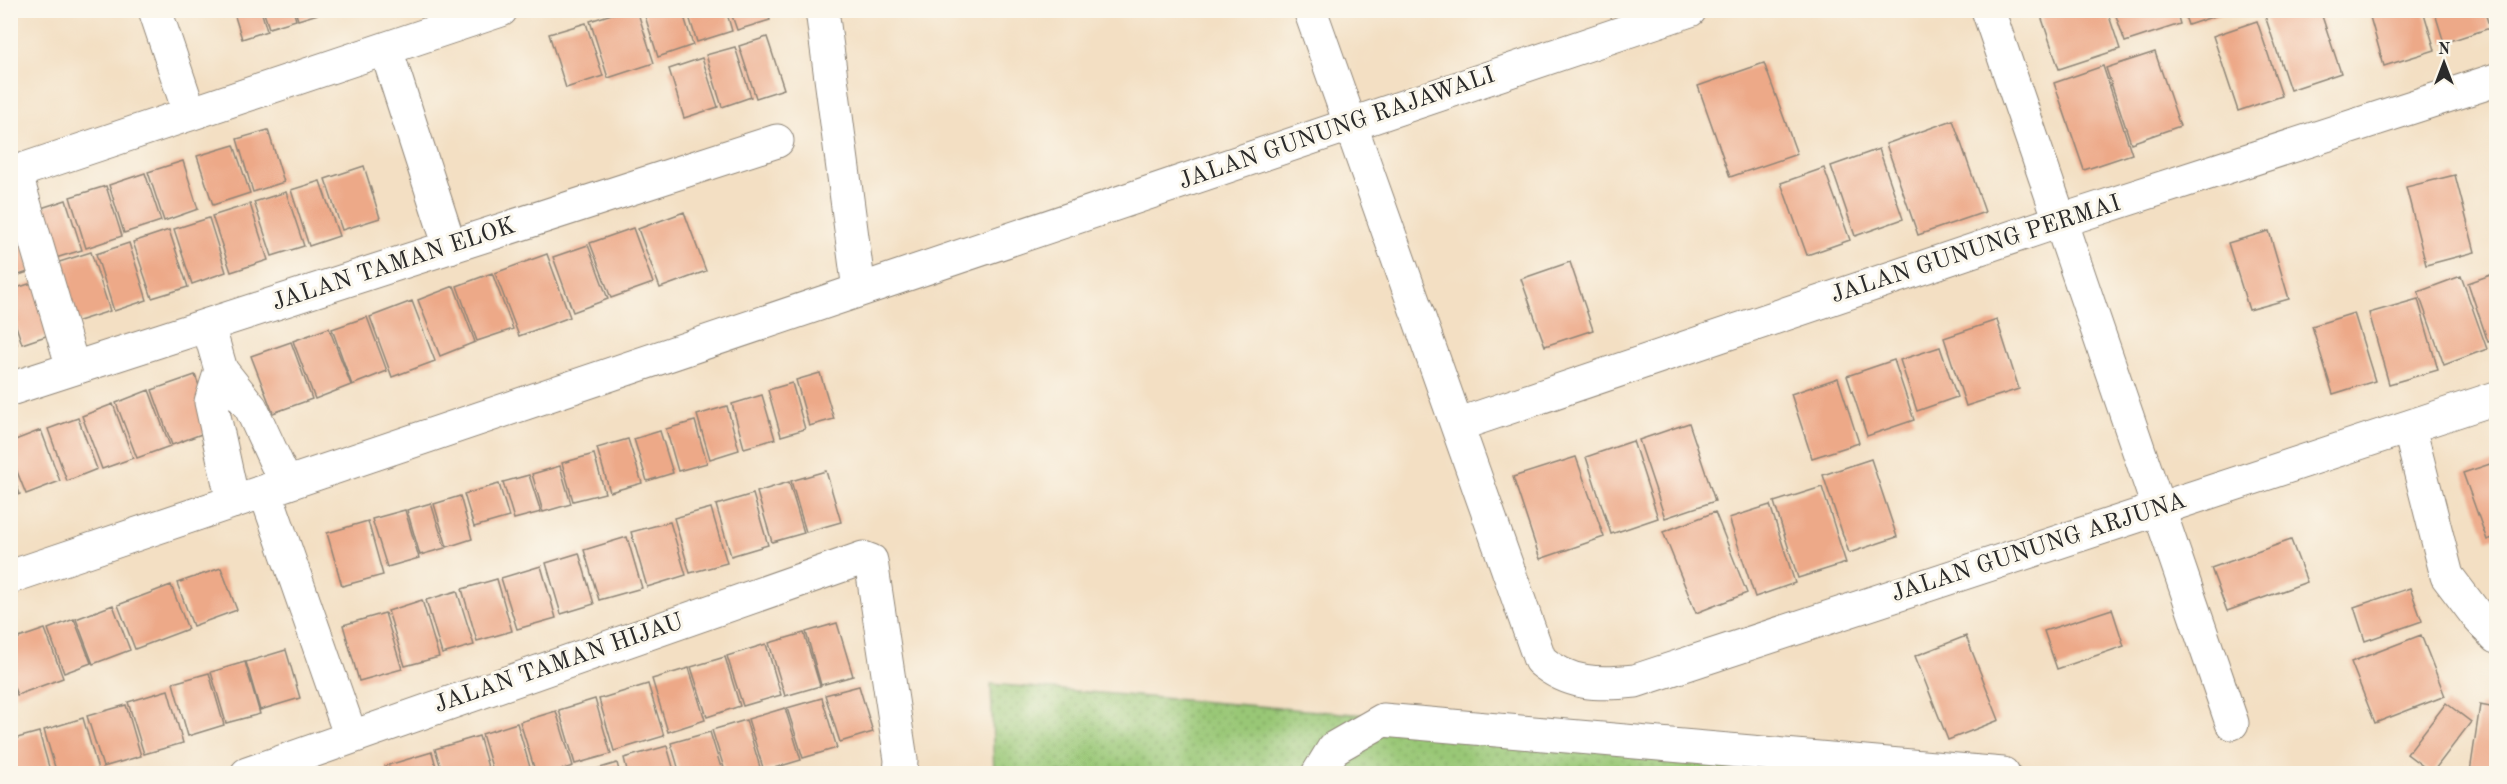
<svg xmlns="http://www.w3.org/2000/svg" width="2507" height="784" viewBox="0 0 2507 784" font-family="'Old Standard TT',serif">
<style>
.green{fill:url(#green-dots);stroke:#627950;stroke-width:1.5}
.building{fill:#eda988}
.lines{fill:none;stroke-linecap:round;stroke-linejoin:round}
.street-casing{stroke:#8f8577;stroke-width:35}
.street{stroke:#fff;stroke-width:33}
.labels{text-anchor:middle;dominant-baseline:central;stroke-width:6;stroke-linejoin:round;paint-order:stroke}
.street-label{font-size:24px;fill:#2b2b2b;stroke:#fbf7ec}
</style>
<defs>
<pattern id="green-dots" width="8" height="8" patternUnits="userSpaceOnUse" patternTransform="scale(1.5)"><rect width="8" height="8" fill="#99c776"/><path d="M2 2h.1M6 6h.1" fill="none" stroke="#7da261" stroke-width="1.8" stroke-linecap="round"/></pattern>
</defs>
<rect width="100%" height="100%" fill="#fbf7ec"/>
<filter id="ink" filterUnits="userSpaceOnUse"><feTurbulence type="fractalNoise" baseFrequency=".0167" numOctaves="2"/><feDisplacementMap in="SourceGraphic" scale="12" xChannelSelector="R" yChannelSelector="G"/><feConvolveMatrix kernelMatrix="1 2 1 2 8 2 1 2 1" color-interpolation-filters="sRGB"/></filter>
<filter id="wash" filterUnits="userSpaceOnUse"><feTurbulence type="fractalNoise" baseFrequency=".008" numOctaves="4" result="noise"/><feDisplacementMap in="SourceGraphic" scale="24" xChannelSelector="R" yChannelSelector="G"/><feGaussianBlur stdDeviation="1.35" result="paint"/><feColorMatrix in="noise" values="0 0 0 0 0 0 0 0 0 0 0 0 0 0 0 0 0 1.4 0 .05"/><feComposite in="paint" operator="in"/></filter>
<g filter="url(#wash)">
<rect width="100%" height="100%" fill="#f3dfc3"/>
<path class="green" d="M 991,684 L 2068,773 L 994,773 Z"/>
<g id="blocks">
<path class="building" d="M 233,10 L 261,10 L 267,31 L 242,39 Z
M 263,10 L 293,10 L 296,20 L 269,28 Z
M 295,10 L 328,10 L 328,11 L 298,20 Z
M 624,10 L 637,10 L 654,63 L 608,78 L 590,21 Z
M 643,10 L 682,10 L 693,45 L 658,57 Z
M 687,10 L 726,10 L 732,31 L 697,42 Z
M 730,10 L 767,10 L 770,20 L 737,30 Z
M 2039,10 L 2107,10 L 2120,49 L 2059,69 Z
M 2114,10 L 2176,10 L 2180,24 L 2125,42 Z
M 2183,10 L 2230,10 L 2230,11 L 2188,25 Z
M 2273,10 L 2320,10 L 2341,73 L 2290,90 L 2264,13 Z
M 2368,10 L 2423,10 L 2435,50 L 2384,66 Z
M 2434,10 L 2484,10 L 2490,28 L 2444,43 Z
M 2488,10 L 2496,10 L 2496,25 L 2494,26 Z
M 2257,21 L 2282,96 L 2238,111 L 2213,36 Z
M 586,23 L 603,76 L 566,88 L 549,34 Z
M 767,37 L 784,89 L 756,98 L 739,46 Z
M 735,47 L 751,97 L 722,107 L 706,55 Z
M 2155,52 L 2180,126 L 2131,143 L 2106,68 Z
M 702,58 L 718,107 L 684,118 L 669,69 Z
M 1764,63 L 1797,154 L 1730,177 L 1698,86 Z
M 2103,66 L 2132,154 L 2084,170 L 2054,83 Z
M 1953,120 L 1985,212 L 1918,235 L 1886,144 Z
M 268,130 L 284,182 L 253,192 L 237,139 Z
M 234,145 L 250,193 L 213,205 L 197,156 Z
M 1879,149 L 1903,219 L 1855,236 L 1831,166 Z
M 183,161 L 198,209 L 164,221 L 148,172 Z
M 364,166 L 380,218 L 342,230 L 325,179 Z
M 1824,168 L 1850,240 L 1807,255 L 1781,183 Z
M 145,173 L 161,221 L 124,233 L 109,185 Z
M 2455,175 L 2475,252 L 2426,265 L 2406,187 Z
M 320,181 L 339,236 L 309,246 L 291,190 Z
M 106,186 L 122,236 L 86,248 L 70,197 Z
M 286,192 L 304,246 L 272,256 L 254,202 Z
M 66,200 L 82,250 L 49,260 L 32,211 Z
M 250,204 L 268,260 L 231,272 L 212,216 Z
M 684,212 L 706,271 L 660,288 L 638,229 Z
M 14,218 L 31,271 L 10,278 L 10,219 Z
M 209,218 L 226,272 L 192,284 L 174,229 Z
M 633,228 L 653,283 L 611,298 L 590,243 Z
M 169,230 L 188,287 L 152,298 L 133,242 Z
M 2269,231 L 2289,299 L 2249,310 L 2228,243 Z
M 129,243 L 147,300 L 114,311 L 96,254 Z
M 588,245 L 608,299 L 573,312 L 553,257 Z
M 91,252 L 110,311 L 72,323 L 53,264 Z
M 547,254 L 570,317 L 519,336 L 495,273 Z
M 1570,262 L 1593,330 L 1545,346 L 1521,279 Z
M 492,273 L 513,329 L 477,341 L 457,286 Z
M 2496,273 L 2496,340 L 2488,342 L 2468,283 Z
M 2461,276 L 2487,349 L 2444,365 L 2418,292 Z
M 35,282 L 52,334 L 22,344 L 10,308 L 10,290 Z
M 454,286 L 475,342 L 440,356 L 418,300 Z
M 2418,299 L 2438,370 L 2389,384 L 2369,313 Z
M 412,301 L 435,361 L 392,377 L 370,317 Z
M 2354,313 L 2375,381 L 2333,394 L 2312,326 Z
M 367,317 L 387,371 L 352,385 L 332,329 Z
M 1997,320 L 2019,389 L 1966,406 L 1944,338 Z
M 10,326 L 17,344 L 10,346 Z
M 329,328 L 351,385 L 315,399 L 293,341 Z
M 291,342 L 312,399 L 273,413 L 251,356 Z
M 1940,347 L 1957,397 L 1917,411 L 1900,360 Z
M 1894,360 L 1914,420 L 1867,436 L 1847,376 Z
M 820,373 L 834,419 L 809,426 L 796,380 Z
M 195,375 L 215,429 L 172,445 L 152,390 Z
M 1838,378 L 1859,443 L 1812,458 L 1791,394 Z
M 792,383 L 805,429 L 781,436 L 768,390 Z
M 149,390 L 170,446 L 137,458 L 116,403 Z
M 762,395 L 775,439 L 744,448 L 732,404 Z
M 113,404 L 133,458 L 102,469 L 82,416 Z
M 727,406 L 739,450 L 710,459 L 697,415 Z
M 78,418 L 97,469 L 67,481 L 48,429 Z
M 695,421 L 707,463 L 678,471 L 666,429 Z
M 1689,423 L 1715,501 L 1665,518 L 1639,440 Z
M 41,430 L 60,481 L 26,494 L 10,454 L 10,442 Z
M 660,431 L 673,473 L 647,481 L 634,439 Z
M 628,439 L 642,483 L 610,492 L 597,448 Z
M 1633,441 L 1658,518 L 1611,534 L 1586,457 Z
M 594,454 L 605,493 L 573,501 L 562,463 Z
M 1576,457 L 1604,537 L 1540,559 L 1513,477 Z
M 1871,459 L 1897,537 L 1849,553 L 1823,475 Z
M 2496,462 L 2496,536 L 2487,540 L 2463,473 Z
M 560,466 L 571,504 L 543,512 L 532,474 Z
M 10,469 L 20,494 L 10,498 Z
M 826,471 L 841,522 L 806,532 L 791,481 Z
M 529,475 L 541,512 L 514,519 L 503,482 Z
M 789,482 L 804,533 L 772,542 L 757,492 Z
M 499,484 L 509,517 L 474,527 L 464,494 Z
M 1822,487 L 1846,563 L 1798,578 L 1774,502 Z
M 753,494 L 768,545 L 731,556 L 716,505 Z
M 460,496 L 472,539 L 447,547 L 434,504 Z
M 431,503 L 445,548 L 420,555 L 407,510 Z
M 1770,505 L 1795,583 L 1755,597 L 1729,518 Z
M 711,508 L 727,563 L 690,573 L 674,518 Z
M 405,510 L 419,558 L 387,567 L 372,519 Z
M 1715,512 L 1747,593 L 1696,613 L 1663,532 Z
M 368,521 L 383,575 L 342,586 L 327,533 Z
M 670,522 L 686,575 L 647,587 L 631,532 Z
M 627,537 L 642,588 L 599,600 L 584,550 Z
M 2291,540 L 2307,582 L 2227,611 L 2211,568 Z
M 579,553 L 594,604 L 561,614 L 546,563 Z
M 541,566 L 556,618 L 517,629 L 501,578 Z
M 221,568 L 237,610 L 193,626 L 177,583 Z
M 497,579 L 512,631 L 477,641 L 462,589 Z
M 171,585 L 188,629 L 135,649 L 118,605 Z
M 2410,588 L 2422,621 L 2365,641 L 2354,607 Z
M 457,591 L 474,645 L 442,654 L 426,600 Z
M 422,600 L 439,657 L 405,666 L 388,611 Z
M 113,605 L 130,650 L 93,664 L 76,619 Z
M 2112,609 L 2124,646 L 2057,669 L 2044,631 Z
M 385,613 L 402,669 L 359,681 L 343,625 Z
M 74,619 L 91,663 L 64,673 L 48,629 Z
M 837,623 L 853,676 L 821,685 L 806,632 Z
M 45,629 L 63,678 L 17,695 L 10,678 L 10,641 Z
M 804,633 L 820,686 L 785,696 L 769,643 Z
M 2421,635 L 2445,696 L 2375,723 L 2351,662 Z
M 1966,636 L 1999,720 L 1948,740 L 1915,656 Z
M 766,644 L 781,695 L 743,706 L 727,656 Z
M 286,650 L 300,698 L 260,710 L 246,662 Z
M 725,657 L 740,706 L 707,717 L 691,667 Z
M 245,662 L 260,714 L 226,723 L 211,672 Z
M 689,668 L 705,720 L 668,732 L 652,679 Z
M 209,673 L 224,725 L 188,736 L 173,683 Z
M 648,684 L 664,736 L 614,751 L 599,699 Z
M 859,686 L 873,732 L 840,742 L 825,695 Z
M 168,690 L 183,743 L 144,754 L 128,702 Z
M 822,698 L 837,748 L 803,758 L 787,708 Z
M 595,699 L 611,754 L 575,764 L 559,710 Z
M 2446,703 L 2471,722 L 2432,773 L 2407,754 Z
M 126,705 L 141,756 L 103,767 L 87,716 Z
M 2480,705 L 2496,708 L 2496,774 L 2470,772 Z
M 785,708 L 801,760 L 764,771 L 748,719 Z
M 556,711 L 573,766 L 548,774 L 536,774 L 520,722 Z
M 83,718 L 99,773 L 57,774 L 44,730 Z
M 746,720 L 762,774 L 726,774 L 712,730 Z
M 517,723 L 532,774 L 494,774 L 482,734 Z
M 39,732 L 51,774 L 11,774 L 10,740 Z
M 710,732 L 723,774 L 680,774 L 671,743 Z
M 479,736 L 490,774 L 443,774 L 435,749 Z
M 667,746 L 675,774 L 628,774 L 624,758 Z
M 432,752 L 438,774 L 388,774 L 385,766 Z
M 617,763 L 620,774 L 583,774 L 583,773 Z"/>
</g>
</g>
<g filter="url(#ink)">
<use href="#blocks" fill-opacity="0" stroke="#8f8577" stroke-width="1.5"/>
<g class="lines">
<defs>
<path id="street" d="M 155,10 L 190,114
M 822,10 L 859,290
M 1310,10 L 1540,660 C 1569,685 1599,685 1635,681 L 2496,398
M 1988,10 L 2232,723
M 386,49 L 450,247
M 15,172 L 73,368
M 10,174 L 501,10
M 208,325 L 221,370 L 251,408 L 286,484
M 221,370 L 211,402 L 233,502
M 10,389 L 777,141
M 1457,425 L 2060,221 L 2496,80
M 2409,427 L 2447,576 L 2478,617 L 2496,637
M 265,491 L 351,737
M 10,577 L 1690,10
M 247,774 L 863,558 L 871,561 L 901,760 L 900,774
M 1318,774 L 1334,748 L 1383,720 L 2003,774"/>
</defs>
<use href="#street" class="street-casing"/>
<use href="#street" class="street"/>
</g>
</g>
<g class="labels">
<g class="street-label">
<text transform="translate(1337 129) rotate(-19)">JALAN GUNUNG RAJAWALI</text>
<text transform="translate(1976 250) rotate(-18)">JALAN GUNUNG PERMAI</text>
<text transform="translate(394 265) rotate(-18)">JALAN TAMAN ELOK</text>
<text transform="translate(2039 548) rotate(-18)">JALAN GUNUNG ARJUNA</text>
<text transform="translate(559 664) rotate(-19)">JALAN TAMAN HIJAU</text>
</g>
</g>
<rect width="2507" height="784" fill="none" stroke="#fbf7ec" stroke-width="36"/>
<g transform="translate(2444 63)" stroke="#fbf7ec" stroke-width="4.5" paint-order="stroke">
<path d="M0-4.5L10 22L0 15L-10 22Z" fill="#2b2b2b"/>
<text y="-9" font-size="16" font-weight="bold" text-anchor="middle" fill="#2b2b2b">N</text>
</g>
</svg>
